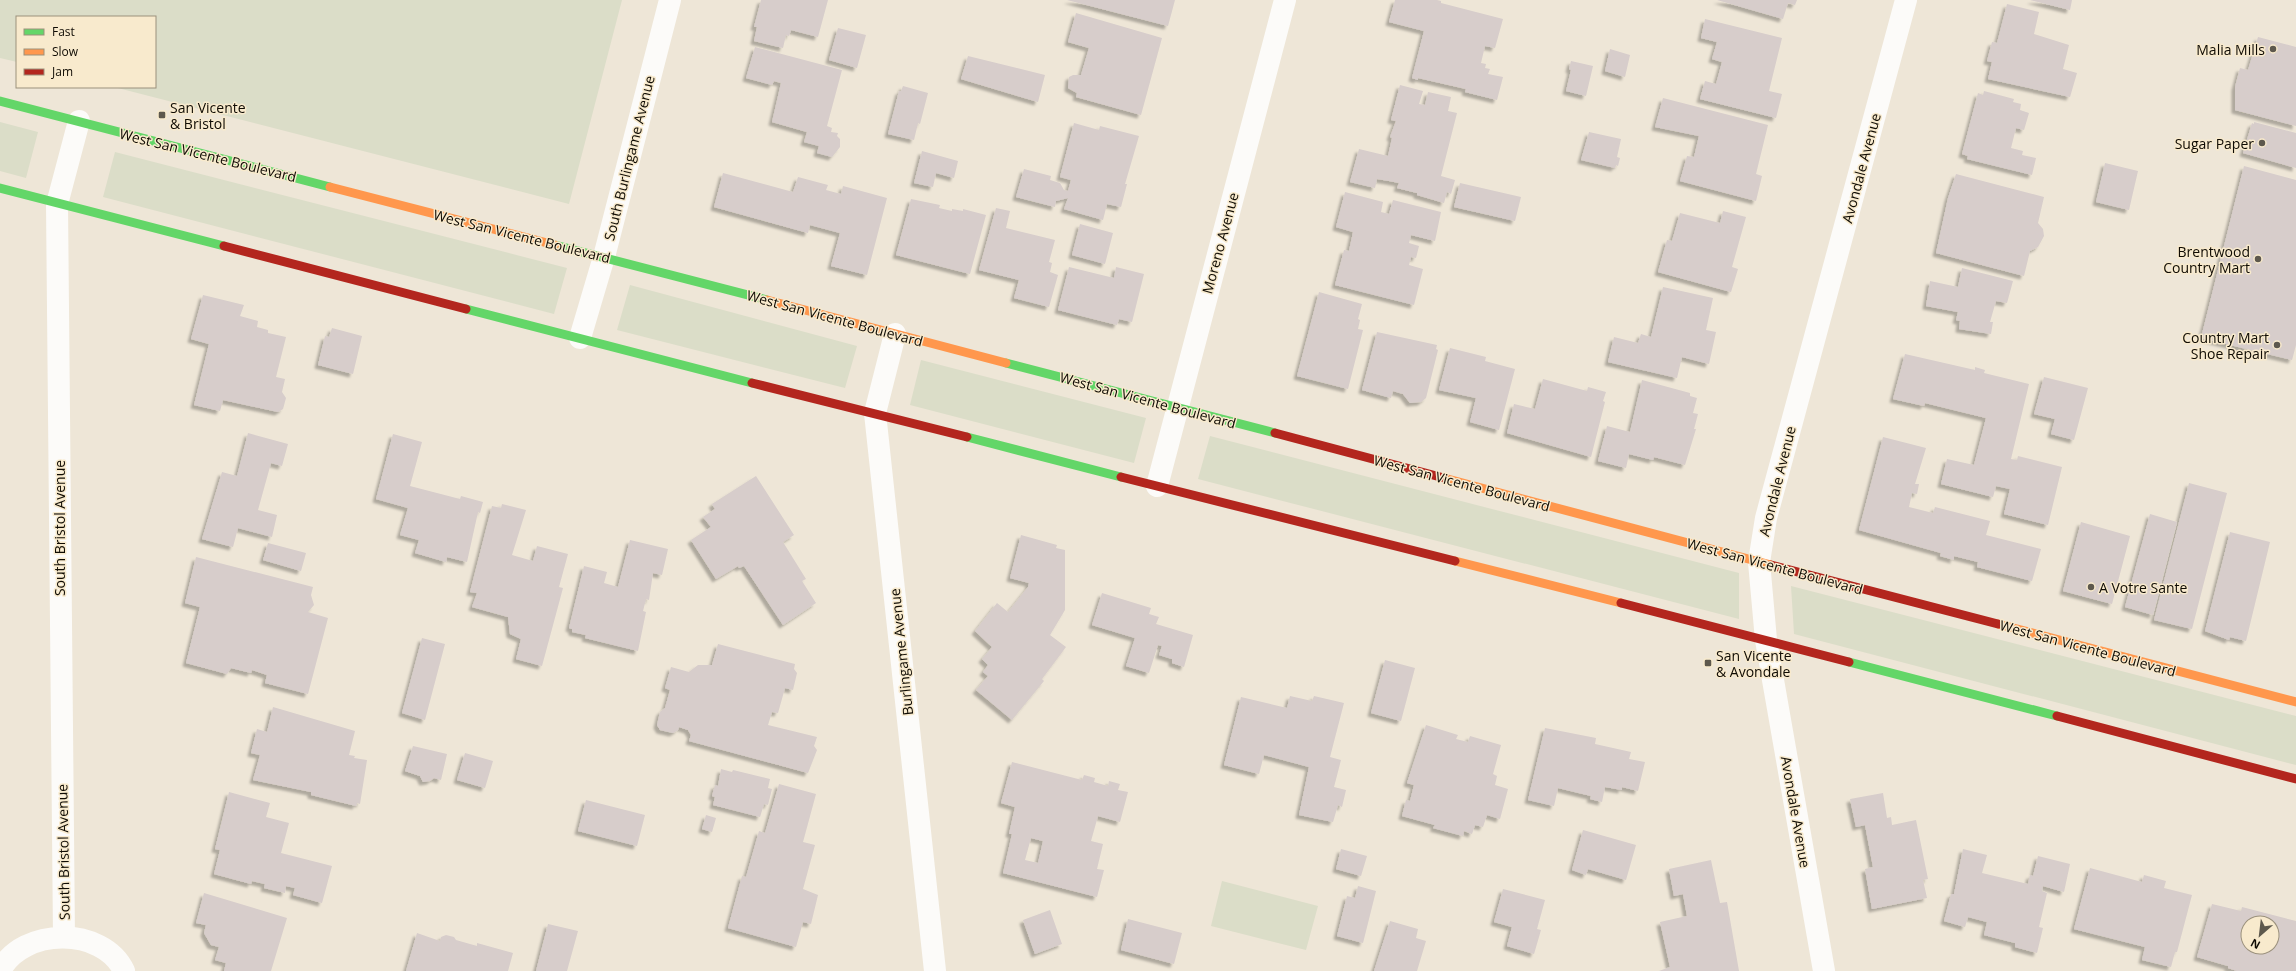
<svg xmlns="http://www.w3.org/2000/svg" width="2296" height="971" viewBox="0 0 2296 971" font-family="'Open Sans',sans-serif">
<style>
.green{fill:#dbddc8}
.building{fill:#d7cdcb;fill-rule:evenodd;filter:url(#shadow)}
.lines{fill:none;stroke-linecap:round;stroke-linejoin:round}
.street{stroke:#fcfbf9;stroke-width:22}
.fast{stroke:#63d668;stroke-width:9}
.slow{stroke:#ff974d;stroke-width:9}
.jam{stroke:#b3261e;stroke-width:9}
.poi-dot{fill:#5d584d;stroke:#f8eacd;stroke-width:1.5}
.labels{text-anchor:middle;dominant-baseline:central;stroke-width:3;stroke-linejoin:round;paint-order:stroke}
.poi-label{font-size:14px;fill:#0f0b03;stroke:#f8eacd;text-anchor:end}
.street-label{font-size:14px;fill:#0f0b03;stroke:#f8eacd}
</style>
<defs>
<filter id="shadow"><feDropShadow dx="-3.5" dy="3.5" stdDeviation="1" flood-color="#0004"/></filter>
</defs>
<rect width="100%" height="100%" fill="#eee6d7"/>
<path class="green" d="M 0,0 L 622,0 L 569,204 L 114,87 L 155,87 L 155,17 L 17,17 L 17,62 L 0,58 Z
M 0,122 L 38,132 L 26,178 L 0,171 Z
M 115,152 L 567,268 L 554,314 L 103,197 Z
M 630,285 L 857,346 L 845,388 L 617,330 Z
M 921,360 L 1146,418 L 1134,463 L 910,405 Z
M 1210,436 L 1739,573 L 1739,619 L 1198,479 Z
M 1791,586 L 2296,716 L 2296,765 L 1794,634 Z
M 1222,881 L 1318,906 L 1306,950 L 1211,926 Z"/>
<path class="building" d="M 761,0 L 828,0 L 818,37 L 791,30 L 789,36 L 786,35 L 783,48 L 754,41 L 757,27 L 754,27 Z
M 1067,0 L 1175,0 L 1168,26 Z
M 1395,0 L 1437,0 L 1441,1 L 1441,3 L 1503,19 L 1495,48 L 1485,46 L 1481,63 L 1486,64 L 1485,68 L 1490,69 L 1488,74 L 1503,77 L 1497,100 L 1465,92 L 1466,89 L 1418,78 L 1418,80 L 1412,78 L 1424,31 L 1389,22 Z
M 1717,0 L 1797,0 L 1795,5 L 1788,3 L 1783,19 Z
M 2030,0 L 2072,0 L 2070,10 Z
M 2007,4 L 2039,12 L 2034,34 L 2069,45 L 2063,69 L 2077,73 L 2070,97 L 1988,79 L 1992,62 L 1987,61 L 1992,42 L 1997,43 Z
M 1076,13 L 1162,38 L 1141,115 L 1076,97 L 1077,93 L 1068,88 L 1069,77 L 1073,75 L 1081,75 L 1089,48 L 1068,42 Z
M 1705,19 L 1782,38 L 1769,91 L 1782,94 L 1776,118 L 1700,99 L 1705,81 L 1716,84 L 1722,62 L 1712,59 L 1717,42 L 1701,38 Z
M 838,28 L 866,35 L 857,68 L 829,60 Z
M 2258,37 L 2296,47 L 2296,126 L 2235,110 L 2235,87 L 2240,68 L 2248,70 Z
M 755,47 L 842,70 L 827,126 L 832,128 L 831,132 L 838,133 L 837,136 L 840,139 L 840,147 L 832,157 L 817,153 L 819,146 L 804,142 L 807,132 L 772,122 L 781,83 L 774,81 L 772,85 L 746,78 Z
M 1610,49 L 1630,55 L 1625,77 L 1605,71 Z
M 968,56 L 1045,75 L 1038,102 L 961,79 Z
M 1571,61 L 1593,66 L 1586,96 L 1566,91 L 1571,70 L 1569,69 Z
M 1400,85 L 1423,91 L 1419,104 L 1425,105 L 1428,92 L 1451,97 L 1448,111 L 1457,113 L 1441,176 L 1455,180 L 1451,194 L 1447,192 L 1444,203 L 1417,195 L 1417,193 L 1397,188 L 1399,183 L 1389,181 L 1377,179 L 1375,188 L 1350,182 L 1359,149 L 1388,156 L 1392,138 L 1390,137 L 1396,121 L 1391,120 Z
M 903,86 L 928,93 L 920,124 L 918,123 L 914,140 L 888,134 L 899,91 L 901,91 Z
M 1984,91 L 2014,99 L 2013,102 L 2021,104 L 2020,110 L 2029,113 L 2024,130 L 2016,128 L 2011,148 L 2023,151 L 2022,155 L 2036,158 L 2032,175 L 1967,159 L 1968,156 L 1962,154 L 1978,93 L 1983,95 Z
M 1663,98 L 1768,125 L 1756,174 L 1762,176 L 1756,201 L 1680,181 L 1687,156 L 1694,157 L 1699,136 L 1655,127 Z
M 2254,122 L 2296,133 L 2296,168 L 2243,153 L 2252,123 L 2254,124 Z
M 1074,123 L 1099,130 L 1100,126 L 1139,136 L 1125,184 L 1127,184 L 1121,207 L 1107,204 L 1103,220 L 1064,209 L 1068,198 L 1056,201 L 1055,207 L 1016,197 L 1024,169 L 1051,176 L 1050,180 L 1060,183 L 1064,190 L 1068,191 L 1071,180 L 1060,177 Z
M 1589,132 L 1621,139 L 1617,157 L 1620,158 L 1618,166 L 1616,165 L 1615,168 L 1581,160 Z
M 922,151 L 958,161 L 954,178 L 936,173 L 933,187 L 914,183 Z
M 2105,163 L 2138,171 L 2129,210 L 2096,202 Z
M 2244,166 L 2296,180 L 2296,345 L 2292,360 L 2201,338 Z
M 723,173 L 793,192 L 798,177 L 828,185 L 826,190 L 841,194 L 843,186 L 887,198 L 867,275 L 831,266 L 840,233 L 810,225 L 808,233 L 714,207 Z
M 1956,174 L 2044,197 L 2038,223 L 2043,229 L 2044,236 L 2038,247 L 2030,251 L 2024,276 L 1936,253 L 1948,198 Z
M 1460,183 L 1521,197 L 1515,221 L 1454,207 Z
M 1345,192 L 1383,202 L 1381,212 L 1389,214 L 1393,200 L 1441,212 L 1435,241 L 1411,235 L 1409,243 L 1419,246 L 1416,258 L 1411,257 L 1409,265 L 1423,269 L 1414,305 L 1335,285 L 1344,250 L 1349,251 L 1353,232 L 1336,227 Z
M 911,199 L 940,205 L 939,208 L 952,211 L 952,209 L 963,211 L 963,209 L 986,215 L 970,274 L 896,255 Z
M 996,208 L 1010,211 L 1006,228 L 1055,240 L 1049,262 L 1052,263 L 1050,272 L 1058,275 L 1049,307 L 1014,298 L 1019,280 L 979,270 Z
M 1723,211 L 1746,217 L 1732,267 L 1738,269 L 1731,292 L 1658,272 L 1667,240 L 1672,241 L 1680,213 L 1720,223 Z
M 1080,224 L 1113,233 L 1105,264 L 1072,255 Z
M 1069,267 L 1114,278 L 1116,267 L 1144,274 L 1132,322 L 1119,319 L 1117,325 L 1058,310 Z
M 1962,268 L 2013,281 L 2007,303 L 1996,301 L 1990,322 L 1993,322 L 1991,334 L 1959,329 L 1960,321 L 1956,320 L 1958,312 L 1926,306 L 1930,281 L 1958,287 Z
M 1663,287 L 1713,298 L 1706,330 L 1716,332 L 1709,364 L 1682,357 L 1677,378 L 1608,362 L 1614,337 L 1638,343 L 1641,334 L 1651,337 Z
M 1319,292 L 1362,304 L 1358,319 L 1360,320 L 1358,329 L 1363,330 L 1348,389 L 1297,376 Z
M 203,295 L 244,305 L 240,316 L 258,321 L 257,327 L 268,330 L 268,333 L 286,337 L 276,377 L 285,379 L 282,392 L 286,398 L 283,409 L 278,412 L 223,400 L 220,411 L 194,405 L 209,344 L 191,339 Z
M 332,328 L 362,336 L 353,374 L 318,365 L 325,336 L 329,337 Z
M 1377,332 L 1437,345 L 1436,349 L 1438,350 L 1426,398 L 1421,402 L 1410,403 L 1403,394 L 1393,391 L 1391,398 L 1362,390 Z
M 1450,348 L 1486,357 L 1485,361 L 1515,369 L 1499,430 L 1470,422 L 1476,398 L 1439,390 Z
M 1905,354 L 1975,370 L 1975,367 L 1985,370 L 1984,373 L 2029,384 L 2011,459 L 2017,460 L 2018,456 L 2062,467 L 2048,525 L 2004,514 L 2010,489 L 1996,486 L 1993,497 L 1941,484 L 1947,459 L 1974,465 L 1986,418 L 1925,403 L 1924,406 L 1893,399 Z
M 2044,377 L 2088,388 L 2074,440 L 2051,434 L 2055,419 L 2034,414 Z
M 1543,379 L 1587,391 L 1588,387 L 1606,392 L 1603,401 L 1605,402 L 1591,457 L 1507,433 L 1514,404 L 1535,409 Z
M 1642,380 L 1690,393 L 1690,396 L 1697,398 L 1693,413 L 1698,414 L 1694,429 L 1696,429 L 1685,465 L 1654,457 L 1653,460 L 1629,454 L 1626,468 L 1598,461 L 1607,426 L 1630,432 Z
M 248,433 L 288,444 L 282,466 L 271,463 L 258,510 L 277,515 L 272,537 L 238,528 L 233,547 L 202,539 L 222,472 L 237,476 Z
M 393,434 L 422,442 L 410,486 L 460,499 L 461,496 L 483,502 L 480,513 L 478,512 L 467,562 L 447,557 L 446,562 L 415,553 L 419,540 L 400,535 L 408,508 L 376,499 Z
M 1883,437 L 1926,448 L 1915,484 L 1919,484 L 1917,494 L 1912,493 L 1909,507 L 1933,513 L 1935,507 L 1990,521 L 1986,535 L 2041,549 L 2032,581 L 1977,567 L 1978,562 L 1954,556 L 1954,560 L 1940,556 L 1941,553 L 1859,530 Z
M 756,476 L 794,535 L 783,542 L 806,579 L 802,581 L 816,603 L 783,625 L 744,566 L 739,568 L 738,566 L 716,579 L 691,540 L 711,527 L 703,517 L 715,509 L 712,504 Z
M 2189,483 L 2227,493 L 2192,629 L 2154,620 Z
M 502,504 L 526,510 L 512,555 L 533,561 L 537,546 L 568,554 L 559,587 L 563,588 L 542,666 L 516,659 L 521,639 L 510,634 L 508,617 L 472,607 L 477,593 L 470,592 L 492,506 L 501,508 Z
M 2150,514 L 2177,522 L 2153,615 L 2125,607 Z
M 2081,522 L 2130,536 L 2112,604 L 2063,591 Z
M 2230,532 L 2270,542 L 2246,641 L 2230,637 L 2229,640 L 2205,631 Z
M 1021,535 L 1057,545 L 1056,548 L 1065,550 L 1065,610 L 1050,635 L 1066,647 L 1042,679 L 1044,681 L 1012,720 L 976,690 L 988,676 L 983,672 L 988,665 L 982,659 L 992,647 L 975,631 L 997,603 L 1008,612 L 1028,587 L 1029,583 L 1010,578 Z
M 630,540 L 668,549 L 662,575 L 653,573 L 649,600 L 646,599 L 643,611 L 646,612 L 638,651 L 585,638 L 586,635 L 572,632 L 572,629 L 569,628 L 584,566 L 607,572 L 604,583 L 618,587 Z
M 268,543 L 306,553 L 301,571 L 263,560 Z
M 196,557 L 313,587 L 311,595 L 314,605 L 308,612 L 328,618 L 308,694 L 265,683 L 267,675 L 252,670 L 251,673 L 231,668 L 227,674 L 186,663 L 200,607 L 185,603 Z
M 1102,593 L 1151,608 L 1149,614 L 1159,617 L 1156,624 L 1193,635 L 1184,667 L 1172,663 L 1172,659 L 1159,655 L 1162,646 L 1158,645 L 1149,673 L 1126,666 L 1135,638 L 1092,625 Z
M 422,638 L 445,644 L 425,720 L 402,713 Z
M 718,644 L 795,664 L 794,669 L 797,673 L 793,690 L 785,688 L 778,713 L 772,712 L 768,725 L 817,737 L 814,746 L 817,750 L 808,773 L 689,741 L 691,735 L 688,730 L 679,727 L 678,730 L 673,733 L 660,730 L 657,725 L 660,712 L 665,708 L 670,690 L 665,688 L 671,667 L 689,672 L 698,665 L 712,665 Z
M 1385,660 L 1415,668 L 1401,721 L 1371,713 Z
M 1290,696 L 1312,701 L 1314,696 L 1344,703 L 1330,757 L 1341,760 L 1334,787 L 1346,790 L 1342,807 L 1338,805 L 1333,822 L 1299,815 L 1309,767 L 1264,755 L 1259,774 L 1224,765 L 1241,697 L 1287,708 Z
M 273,707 L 355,731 L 349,755 L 355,756 L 354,758 L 367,760 L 360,804 L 357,803 L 356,806 L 311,795 L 311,792 L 253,780 L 260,755 L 251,753 L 257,729 L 267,732 Z
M 1426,725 L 1458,735 L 1456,739 L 1468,742 L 1470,736 L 1501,745 L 1493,774 L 1497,776 L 1495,785 L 1508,789 L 1500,819 L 1487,815 L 1483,827 L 1475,825 L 1472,834 L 1464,831 L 1463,836 L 1433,828 L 1435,825 L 1402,816 L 1406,800 L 1410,801 L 1414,785 L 1407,783 Z
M 1545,728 L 1596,738 L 1595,744 L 1631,752 L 1629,759 L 1645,762 L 1638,791 L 1622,787 L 1622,790 L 1605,787 L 1602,802 L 1590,799 L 1591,796 L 1558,788 L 1554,806 L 1528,800 Z
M 413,746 L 447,754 L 441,780 L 434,778 L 430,781 L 423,782 L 420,776 L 405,771 Z
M 465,753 L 493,761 L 485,788 L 457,780 Z
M 1012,762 L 1082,780 L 1084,775 L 1095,778 L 1094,782 L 1108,786 L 1109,781 L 1120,784 L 1118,790 L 1128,792 L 1120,822 L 1098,816 L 1091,841 L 1103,844 L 1097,869 L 1104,870 L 1097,897 L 1003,873 L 1012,834 L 1009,834 L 1015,807 L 1001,803 ZM 1031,838 L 1043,841 L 1038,863 L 1025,860 Z
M 721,769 L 732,772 L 733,770 L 770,779 L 768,788 L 772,789 L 768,805 L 764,804 L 760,817 L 713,805 L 715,797 L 712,796 L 715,785 L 718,786 Z
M 779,784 L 816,794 L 803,842 L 815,845 L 803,889 L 818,895 L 811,924 L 803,922 L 796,947 L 728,928 L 742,876 L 746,877 L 759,831 L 765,833 Z
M 229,792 L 270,803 L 266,817 L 289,823 L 281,853 L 332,866 L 322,903 L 293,895 L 295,888 L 286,886 L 285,893 L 264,888 L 265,884 L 252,881 L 251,884 L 214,874 L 220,850 L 215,849 Z
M 1883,793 L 1887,818 L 1891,817 L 1892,825 L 1916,820 L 1928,879 L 1923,880 L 1927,898 L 1872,909 L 1865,869 L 1873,867 L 1865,825 L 1856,827 L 1850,799 Z
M 586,800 L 645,815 L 637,846 L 578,831 Z
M 706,815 L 716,818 L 712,832 L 702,829 Z
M 1583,830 L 1636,845 L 1626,880 L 1588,869 L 1586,875 L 1572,870 Z
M 1341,849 L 1367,856 L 1361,876 L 1336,869 Z
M 1963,849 L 1987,855 L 1982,873 L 2028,884 L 2030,875 L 2033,876 L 2038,856 L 2070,864 L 2064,892 L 2043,886 L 2042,891 L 2047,893 L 2039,927 L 2043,928 L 2037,953 L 2015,947 L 2015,943 L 1984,935 L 1987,922 L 1968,917 L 1965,927 L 1944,921 L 1951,894 L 1954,894 Z
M 1711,860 L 1720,903 L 1727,902 L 1739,971 L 1659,971 L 1670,967 L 1660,922 L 1687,916 L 1683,894 L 1674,896 L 1669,869 Z
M 2090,868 L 2142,882 L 2144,875 L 2166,881 L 2164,888 L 2192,895 L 2177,952 L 2175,952 L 2171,967 L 2142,960 L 2145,947 L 2074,929 Z
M 1358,886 L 1376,891 L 1363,943 L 1337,936 L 1347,896 L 1355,898 Z
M 1503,889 L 1545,900 L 1537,929 L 1541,930 L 1534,954 L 1507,946 L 1512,927 L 1494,922 Z
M 204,893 L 287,918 L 271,971 L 224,971 L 226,963 L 215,960 L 219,947 L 211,945 L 204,933 L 206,925 L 196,923 Z
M 2212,904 L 2241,911 L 2242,907 L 2296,921 L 2296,971 L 2237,971 L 2228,968 L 2228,966 L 2197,957 ZM 2248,923 L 2272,923 L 2272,947 L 2248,947 Z
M 1050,910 L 1062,944 L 1035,954 L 1023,920 Z
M 1128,919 L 1182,933 L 1174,964 L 1121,950 Z
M 1390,921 L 1418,929 L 1416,938 L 1426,941 L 1417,971 L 1374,971 Z
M 548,924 L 578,931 L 567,971 L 536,971 Z
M 417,933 L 440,941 L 441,937 L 446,935 L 454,937 L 456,940 L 477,946 L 477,943 L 513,953 L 508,971 L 406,971 Z"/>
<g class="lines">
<path class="street" d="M 895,334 L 875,413 L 935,971
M 580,338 L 604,257 L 670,0
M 1157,486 L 1285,0
M 64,937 L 57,204 L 79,121
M 0,971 C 22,927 103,926 124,971
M 1824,971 L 1766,640 L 1759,562 L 1766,518 L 1906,0"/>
<path class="fast" d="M 0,101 L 330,187
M 0,188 L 224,246
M 555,245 L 767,300
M 466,309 L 752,383
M 1006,363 L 1275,433
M 967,437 L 1121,477
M 1849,662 L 2057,716"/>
<path class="slow" d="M 330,187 L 555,245
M 767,300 L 1006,363
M 1444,478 L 1771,565
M 1455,561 L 1621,603
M 1998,624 L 2296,702"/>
<path class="jam" d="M 224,246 L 466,309
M 752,383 L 967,437
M 1275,433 L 1444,478
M 1121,477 L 1455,561
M 1771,565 L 1998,624
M 1621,603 L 1849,662
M 2057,716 L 2296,779"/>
</g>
<g class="poi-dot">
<circle cx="2273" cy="49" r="4"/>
<rect x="158" y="111" width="8" height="8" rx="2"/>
<circle cx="2262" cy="143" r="4"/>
<circle cx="2258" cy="259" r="4"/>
<circle cx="2277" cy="345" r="4"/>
<circle cx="2091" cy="587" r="4"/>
<rect x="1704" y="659" width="8" height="8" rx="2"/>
</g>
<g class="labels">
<g class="poi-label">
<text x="2265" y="49">Malia Mills</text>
<text x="170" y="107" text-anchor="start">San Vicente<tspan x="170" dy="16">&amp; Bristol</tspan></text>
<text x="2254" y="143">Sugar Paper</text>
<text x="2250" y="251">Brentwood<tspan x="2250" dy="16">Country Mart</tspan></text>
<text x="2269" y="337">Country Mart<tspan x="2269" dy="16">Shoe Repair</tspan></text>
<text x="2099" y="587" text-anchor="start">A Votre Sante</text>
<text x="1716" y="655" text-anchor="start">San Vicente<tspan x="1716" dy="16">&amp; Avondale</tspan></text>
</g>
<g class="street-label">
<text transform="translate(208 155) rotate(14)">West San Vicente Boulevard</text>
<text transform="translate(629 158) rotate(-76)">South Burlingame Avenue</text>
<text transform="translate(1861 168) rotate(-75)">Avondale Avenue</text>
<text transform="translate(522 236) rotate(14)">West San Vicente Boulevard</text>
<text transform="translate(1220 243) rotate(-75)">Moreno Avenue</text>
<text transform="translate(835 318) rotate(15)">West San Vicente Boulevard</text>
<text transform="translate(1148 400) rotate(15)">West San Vicente Boulevard</text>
<text transform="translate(1777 481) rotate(-76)">Avondale Avenue</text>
<text transform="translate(1462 483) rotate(15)">West San Vicente Boulevard</text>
<text transform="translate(59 528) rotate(-90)">South Bristol Avenue</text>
<text transform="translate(1775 566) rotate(15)">West San Vicente Boulevard</text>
<text transform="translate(2088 648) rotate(15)">West San Vicente Boulevard</text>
<text transform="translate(901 652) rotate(-96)">Burlingame Avenue</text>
<text transform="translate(1796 812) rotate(80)">Avondale Avenue</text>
<text transform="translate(63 852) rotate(-91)">South Bristol Avenue</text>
</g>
</g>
<rect x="16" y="16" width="140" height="72" fill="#f8eacd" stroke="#9b917c"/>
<rect x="24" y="29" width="20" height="6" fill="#63d668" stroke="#9b917c"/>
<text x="52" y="36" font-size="12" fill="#0f0b03">Fast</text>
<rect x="24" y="49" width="20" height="6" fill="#ff974d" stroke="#9b917c"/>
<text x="52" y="56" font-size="12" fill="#0f0b03">Slow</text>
<rect x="24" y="69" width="20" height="6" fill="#b3261e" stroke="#9b917c"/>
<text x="52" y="76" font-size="12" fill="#0f0b03">Jam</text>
<g transform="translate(2260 935) rotate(208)"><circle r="19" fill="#f8eacd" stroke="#9b917c"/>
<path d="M0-3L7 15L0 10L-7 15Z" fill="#5d584d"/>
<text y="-6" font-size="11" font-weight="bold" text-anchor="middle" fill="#0f0b03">N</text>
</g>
</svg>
